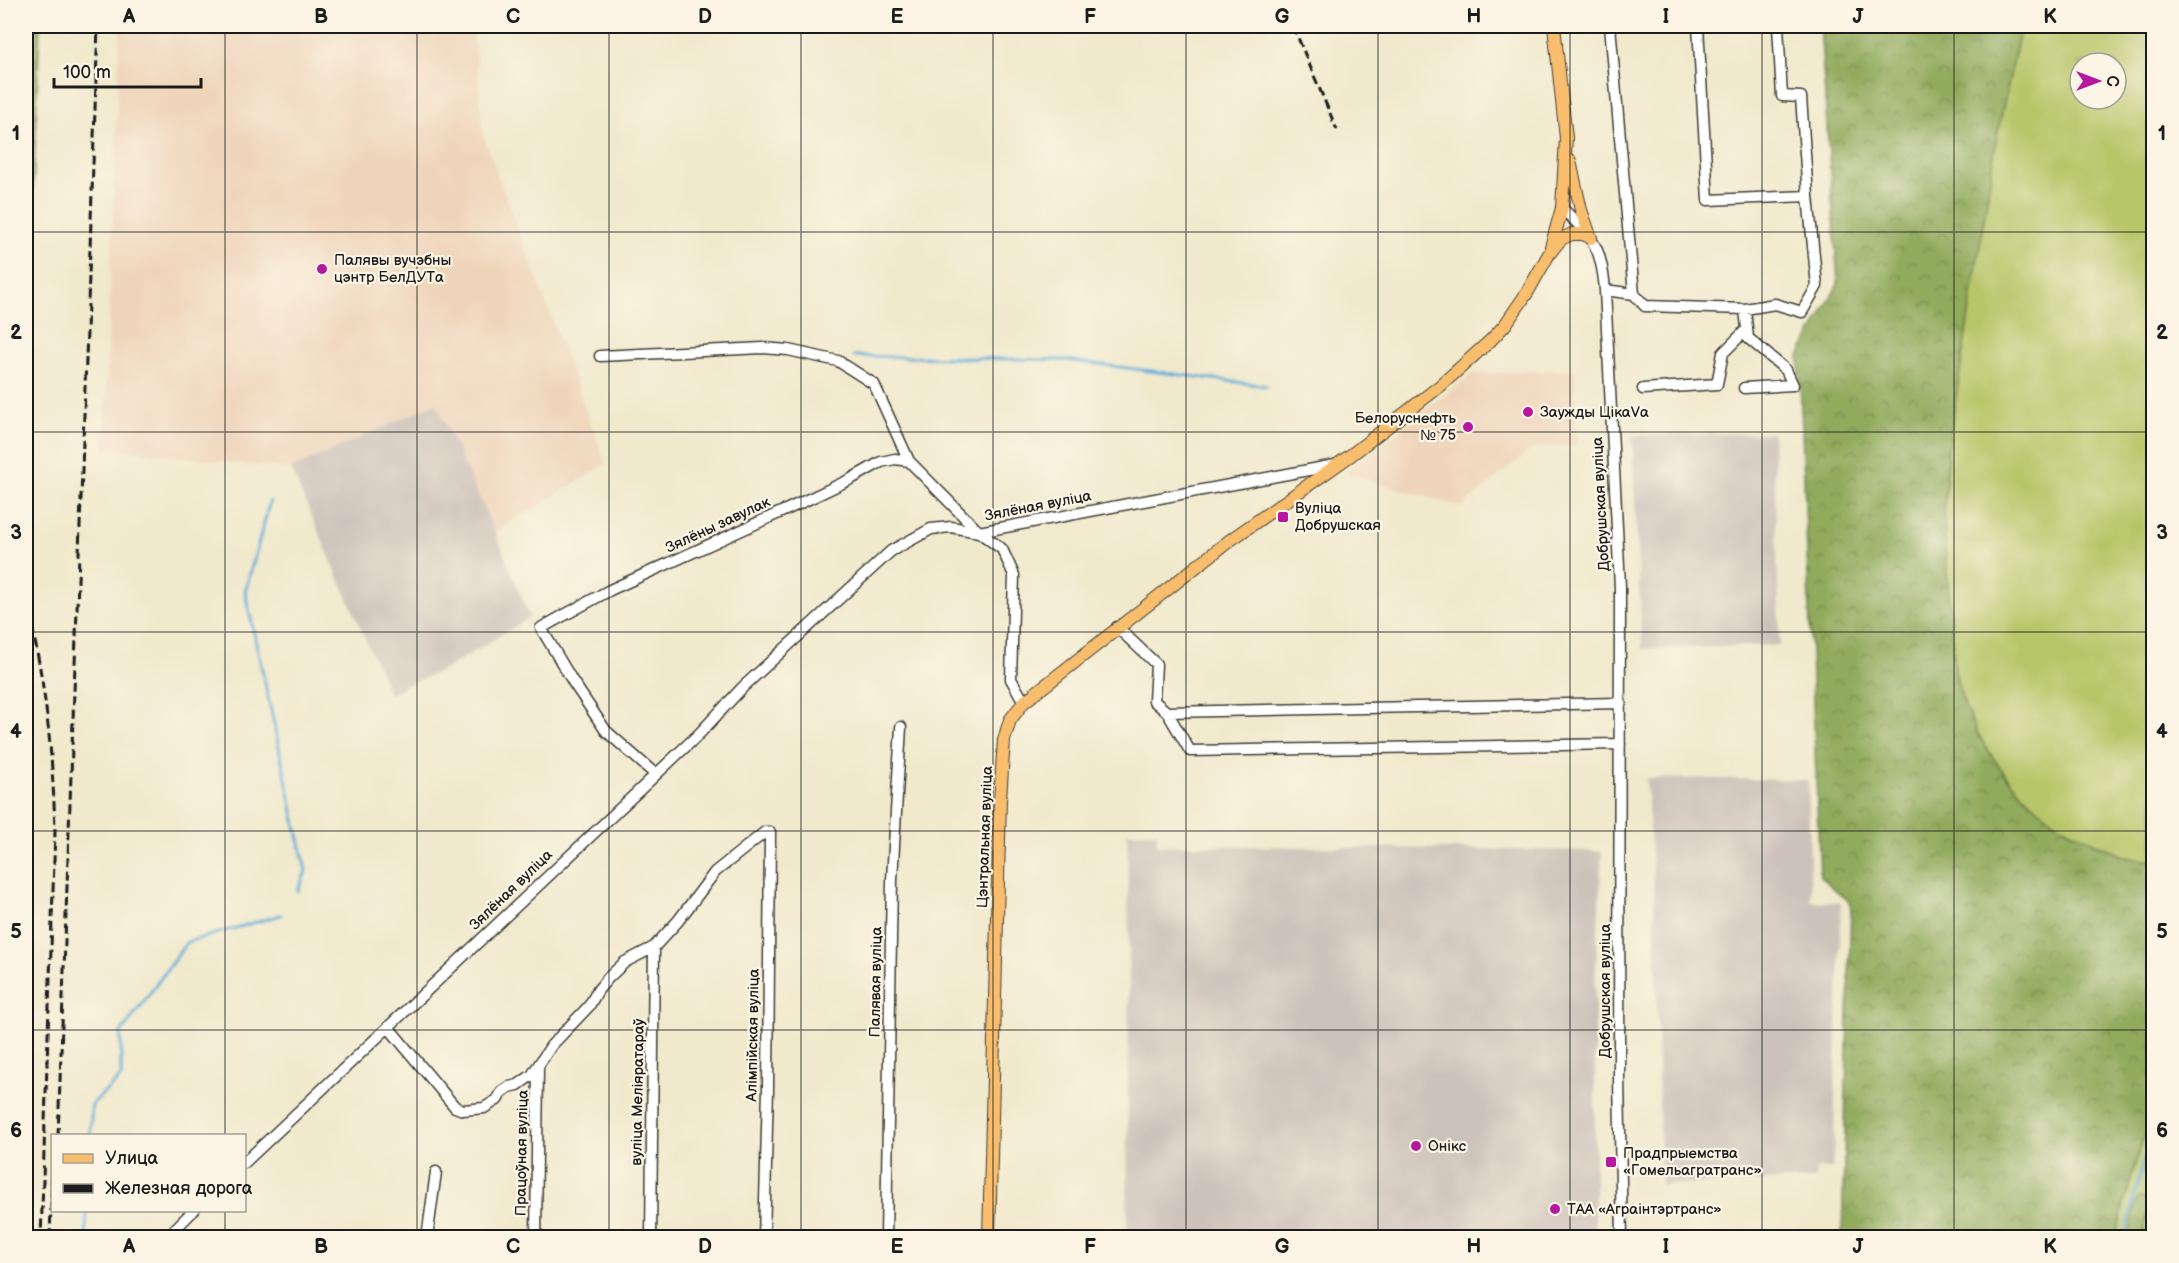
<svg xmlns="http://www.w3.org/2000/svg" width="2179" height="1263" viewBox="0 0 2179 1263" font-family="'Balsamiq Sans',sans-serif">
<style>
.built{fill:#efd6bb}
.industrial{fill:#cdc2b9}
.grass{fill:#b7c669;stroke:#6a7142;stroke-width:1.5;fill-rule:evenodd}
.forest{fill:url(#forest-crowns);stroke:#56643c;stroke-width:1.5}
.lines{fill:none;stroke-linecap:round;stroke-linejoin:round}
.stream{stroke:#5eaad7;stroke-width:3}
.minor-casing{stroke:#3c3b36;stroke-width:13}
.major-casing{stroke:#3c3b36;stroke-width:14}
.minor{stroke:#fff;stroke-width:10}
.major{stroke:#f9be6d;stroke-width:12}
.rail{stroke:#1c1c1c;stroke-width:3;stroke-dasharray:9 4.5;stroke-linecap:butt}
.grid{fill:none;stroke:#1c1c1c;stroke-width:1.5;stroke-opacity:0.55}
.poi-dot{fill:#b5179e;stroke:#fcf5e5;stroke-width:2}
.labels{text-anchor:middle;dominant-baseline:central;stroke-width:4.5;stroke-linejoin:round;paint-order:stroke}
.poi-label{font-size:15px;fill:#1c1c1c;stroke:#fcf5e5;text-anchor:start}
.street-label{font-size:15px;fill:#1c1c1c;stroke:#fcf5e5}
.neatline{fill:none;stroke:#1c1c1c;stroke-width:2}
.grid-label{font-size:20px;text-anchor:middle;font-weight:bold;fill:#1c1c1c}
</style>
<defs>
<pattern id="forest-crowns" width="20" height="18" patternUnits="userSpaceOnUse" patternTransform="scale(1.5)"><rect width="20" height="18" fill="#91ab5d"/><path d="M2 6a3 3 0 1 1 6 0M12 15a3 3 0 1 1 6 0" fill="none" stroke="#768a4c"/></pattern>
</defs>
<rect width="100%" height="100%" fill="#fcf5e5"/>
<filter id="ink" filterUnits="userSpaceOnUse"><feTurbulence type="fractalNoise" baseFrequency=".0167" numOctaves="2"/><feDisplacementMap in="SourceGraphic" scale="12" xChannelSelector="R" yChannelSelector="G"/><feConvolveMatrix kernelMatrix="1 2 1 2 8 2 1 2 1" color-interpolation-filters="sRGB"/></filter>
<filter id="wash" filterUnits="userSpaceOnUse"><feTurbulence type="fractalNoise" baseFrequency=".008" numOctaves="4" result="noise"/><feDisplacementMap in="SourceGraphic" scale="24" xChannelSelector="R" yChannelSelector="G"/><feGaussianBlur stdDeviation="1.35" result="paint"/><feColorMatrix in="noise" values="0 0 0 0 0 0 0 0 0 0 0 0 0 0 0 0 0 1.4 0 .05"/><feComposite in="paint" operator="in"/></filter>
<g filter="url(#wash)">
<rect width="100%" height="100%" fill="#f0e9cc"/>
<path class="built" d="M 120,26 L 473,26 L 483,135 L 606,464 L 495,532 L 435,403 L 291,469 L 104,448 Z
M 1574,369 L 1578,445 L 1533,448 L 1461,507 L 1345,473 L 1471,374 Z"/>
<path class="industrial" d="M 436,403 L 495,532 L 530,617 L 444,670 L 402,687 L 390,695 L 291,469 Z
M 1773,433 L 1780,645 L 1642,649 L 1632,436 Z
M 1646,778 L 1808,780 L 1811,901 L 1841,903 L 1833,1168 L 1816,1168 L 1815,1179 L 1661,1185 L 1654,889 Z
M 1157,832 L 1157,845 L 1602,851 L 1595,984 L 1595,1237 L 1115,1237 L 1127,1236 L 1129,950 L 1127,833 Z"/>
<path class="grass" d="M 2021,26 L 2153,26 L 2153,860 C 2133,862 2111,851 2093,842 C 2075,833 2057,825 2042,812 C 2001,778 1964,723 1955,671 L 1945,549 L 1944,515 L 1948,448 L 1997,135 ZM 2080,63 L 2116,63 L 2116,99 L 2080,99 Z
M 2153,1116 L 2153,1237 L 2115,1238 L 2139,1150 Z"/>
<path class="forest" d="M 26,26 L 40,26 L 26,371 Z
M 1820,26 L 2021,26 L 1997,135 L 1948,448 L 1944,515 L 1945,549 L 1955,671 C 1964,723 2001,778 2042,812 C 2057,825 2075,833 2093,842 C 2111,851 2133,862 2153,860 L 2153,1116 L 2139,1150 L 2115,1237 L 1842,1237 L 1851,903 L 1820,877 L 1799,356 L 1838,284 Z
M 2139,1198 L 2146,1199 L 2149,1204 L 2143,1237 L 2128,1237 L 2135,1205 Z"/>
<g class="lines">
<path class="stream" d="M 854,356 L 1065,360 L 1267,386
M 270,501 L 245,592 L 306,871 L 298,891
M 90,1136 L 92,1104 L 121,1077 L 121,1033 L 187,942 L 281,915
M 86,1238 L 87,1210
M 2124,1238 L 2150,1135 L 2154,1129"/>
</g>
</g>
<g filter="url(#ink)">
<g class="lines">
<defs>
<path id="minor" d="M 1610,26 L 1634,294
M 1698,26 L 1708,200 L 1808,196
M 1562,208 C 1593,239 1601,244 1605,290 L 1620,587 L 1619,1077 L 1622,1238
M 1605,290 L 1634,294 L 1645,306 L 1745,309 L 1775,304 L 1802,312 L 1817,286 L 1808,196 L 1801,97 L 1782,96 L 1778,26
M 600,356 L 763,348 L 788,350 L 838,361 L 874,384 L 909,461
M 1744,388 L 1793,385 L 1786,370 L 1748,338 L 1745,309
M 1643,389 L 1717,384 L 1723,353 L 1747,329
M 1117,627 L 1156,664 L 1154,701 L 1167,712 L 1621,703
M 1167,712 L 1190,751 L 1620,744
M 655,774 L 606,731 L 573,682 L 541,628 L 610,590 L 790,508 L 851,479 L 881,462 L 895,459 L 909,461 L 979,532 L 1002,549 L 1014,575 L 1011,679 L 1024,702
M 389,1028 L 455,1107 L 463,1110 L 484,1108 L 497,1100 L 502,1092 L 509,1087 L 518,1085 L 532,1075 L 551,1046 L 589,1006 L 598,990 L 608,978 L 625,962 L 654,947 L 678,921 L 715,872 L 765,832 L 770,832 L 768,1089 L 764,1238
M 244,1163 L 699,734 L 743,687 L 891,551 L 931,529 L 951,527 L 979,532 L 1335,465
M 166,1238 L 194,1210
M 427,1238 L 436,1172
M 536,1238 L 538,1068
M 651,1238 L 654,947
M 886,1238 L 892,880 L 901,727"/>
<path id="major" d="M 1570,161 L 1581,210 L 1591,238
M 1551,247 L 1562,208 L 1566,138 L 1554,26
M 989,1238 L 1000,799 L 1004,740 L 1010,720 L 1024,702 L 1229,541 L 1351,455 L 1440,386 L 1490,341 L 1505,325 L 1527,293 L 1549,254 L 1561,239 L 1572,234 L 1583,234 L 1591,238"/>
</defs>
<use href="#minor" class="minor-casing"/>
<use href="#major" class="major-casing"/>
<use href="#minor" class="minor"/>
<use href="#major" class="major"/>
<path class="rail" d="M 1293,26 L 1337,130
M 26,601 C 45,678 53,753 55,832 L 41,1238
M 58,1136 L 98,26
M 50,1238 L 52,1173"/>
</g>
</g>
<path class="grid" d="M 225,26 L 225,1136M 417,26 L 417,1238M 609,26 L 609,1238M 801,26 L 801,1238M 993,26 L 993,1238M 1186,26 L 1186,1238M 1378,26 L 1378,1238M 1570,26 L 1570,1238M 1762,26 L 1762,1238M 1954,26 L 1954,1238M 26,232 L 2154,232M 26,432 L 2154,432M 26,632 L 2154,632M 26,831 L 2154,831M 26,1030 L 2154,1030M 225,1210 L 225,1238"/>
<g class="poi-dot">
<circle cx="322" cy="269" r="6"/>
<circle cx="1528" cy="412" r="6"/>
<circle cx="1468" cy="427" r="6"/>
<rect x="1277" y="511" width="12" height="12" rx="3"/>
<circle cx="1416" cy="1146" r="6"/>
<rect x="1605" y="1156" width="12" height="12" rx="3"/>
<circle cx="1555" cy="1209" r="6"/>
</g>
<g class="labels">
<g class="poi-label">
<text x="334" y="260">Палявы вучэбны<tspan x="334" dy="17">цэнтр БелДУТа</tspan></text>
<text x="1540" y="412">Заужды ЦікаVа</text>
<text x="1456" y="418" text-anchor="end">Белоруснефть<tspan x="1456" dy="17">№ 75</tspan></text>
<text x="1295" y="508">Вуліца<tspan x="1295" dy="17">Добрушская</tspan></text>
<text x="1428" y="1146">Онікс</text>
<text x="1623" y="1153">Прадпрыемства<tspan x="1623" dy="17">«Гомельагратранс»</tspan></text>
<text x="1567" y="1209">ТАА «Аграінтэртранс»</text>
</g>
<g class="street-label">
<text transform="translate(1601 504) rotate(-93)">Добрушская вуліца</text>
<text transform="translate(1038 506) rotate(-11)">Зялёная вуліца</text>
<text transform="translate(718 525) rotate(-25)">Зялёны завулак</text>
<text transform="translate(985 837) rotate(-88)">Цэнтральная вуліца</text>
<text transform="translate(511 890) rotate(-44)">Зялёная вуліца</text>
<text transform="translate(876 982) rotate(-89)">Палявая вуліца</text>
<text transform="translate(1605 991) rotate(-90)">Добрушская вуліца</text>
<text transform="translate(753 1035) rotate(-89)">Алімпійская вуліца</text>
<text transform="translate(638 1092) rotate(-89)">вуліца Меліяратараў</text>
<text transform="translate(522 1153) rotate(-89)">Працоўная вуліца</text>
</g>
</g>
<rect width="2179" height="1263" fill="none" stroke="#fcf5e5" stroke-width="66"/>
<rect x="51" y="1134" width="195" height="78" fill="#fcf5e5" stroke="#a29e95" stroke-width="1.5"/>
<rect x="63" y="1154" width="30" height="9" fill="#f9be6d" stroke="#a29e95" stroke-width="1.5"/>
<text x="105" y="1164" font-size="18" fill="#1c1c1c">Улица</text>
<rect x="63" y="1184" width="30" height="9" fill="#1c1c1c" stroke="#a29e95" stroke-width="1.5"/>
<text x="105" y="1194" font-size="18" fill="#1c1c1c">Железная дорога</text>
<g transform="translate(2098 81) rotate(90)"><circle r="28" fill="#fcf5e5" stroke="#a29e95" stroke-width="1.5"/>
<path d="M0-4.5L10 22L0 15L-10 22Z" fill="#b5179e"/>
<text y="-9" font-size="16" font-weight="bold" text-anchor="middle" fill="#1c1c1c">С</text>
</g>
<path d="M54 78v9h147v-9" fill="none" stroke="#1c1c1c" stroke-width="3"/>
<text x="63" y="78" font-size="18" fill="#1c1c1c" stroke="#fcf5e5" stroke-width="4.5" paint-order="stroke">100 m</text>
<rect x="33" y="33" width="2113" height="1197" class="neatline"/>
<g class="grid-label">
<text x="129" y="23">A</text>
<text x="321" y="23">B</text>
<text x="513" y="23">C</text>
<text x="705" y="23">D</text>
<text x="897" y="23">E</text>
<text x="1090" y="23">F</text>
<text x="1282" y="23">G</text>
<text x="1474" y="23">H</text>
<text x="1666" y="23">I</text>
<text x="1858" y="23">J</text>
<text x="2050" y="23">K</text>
<text x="16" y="140">1</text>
<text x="2162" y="140">1</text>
<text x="16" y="339">2</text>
<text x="2162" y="339">2</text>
<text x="16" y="539">3</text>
<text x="2162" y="539">3</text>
<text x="16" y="738">4</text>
<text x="2162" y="738">4</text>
<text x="16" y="938">5</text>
<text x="2162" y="938">5</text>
<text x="16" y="1137">6</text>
<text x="2162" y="1137">6</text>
<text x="129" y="1253">A</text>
<text x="321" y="1253">B</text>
<text x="513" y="1253">C</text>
<text x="705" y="1253">D</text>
<text x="897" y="1253">E</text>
<text x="1090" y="1253">F</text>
<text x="1282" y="1253">G</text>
<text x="1474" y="1253">H</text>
<text x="1666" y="1253">I</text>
<text x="1858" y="1253">J</text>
<text x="2050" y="1253">K</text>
</g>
</svg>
